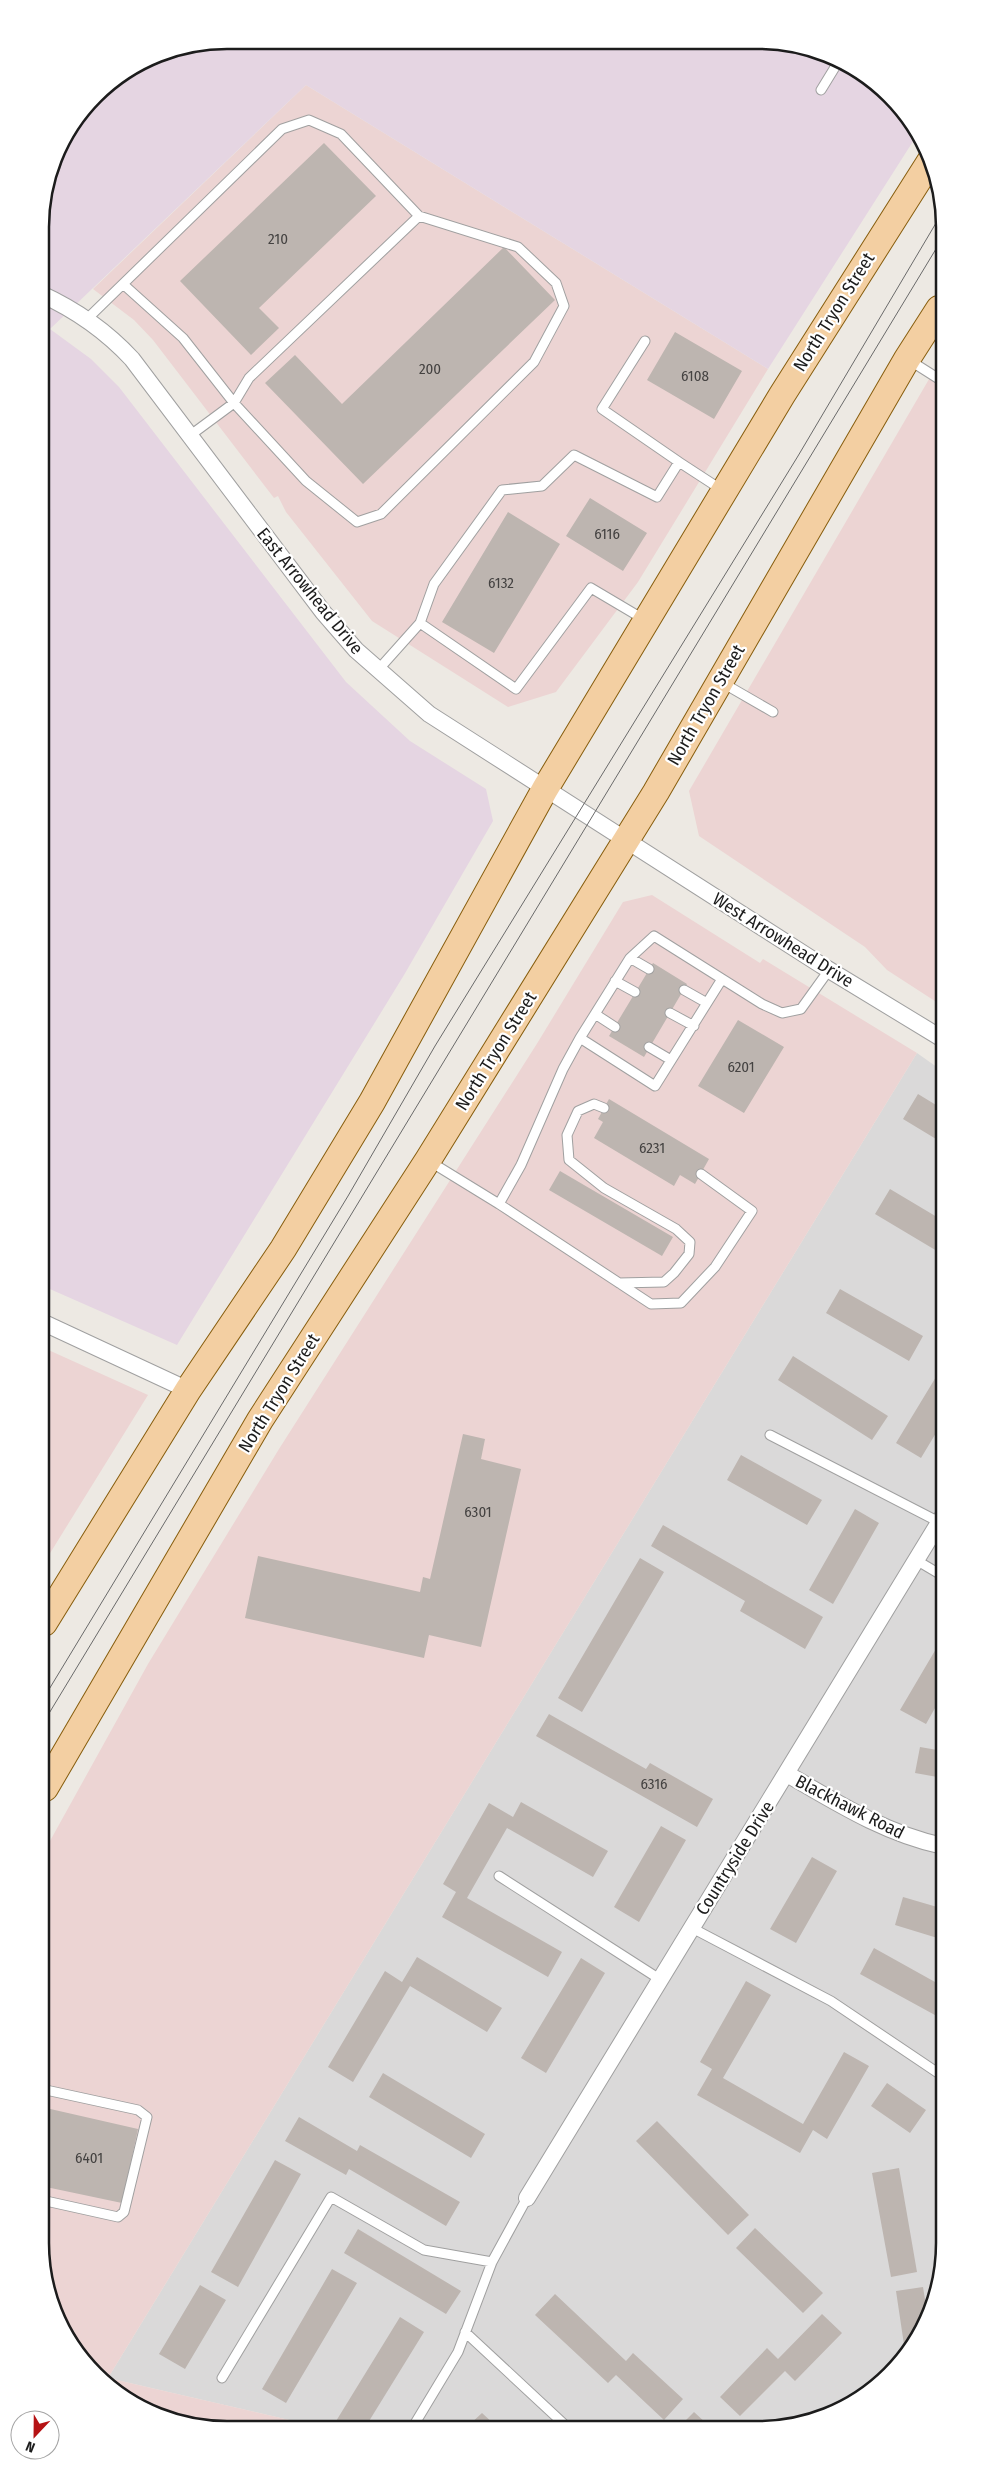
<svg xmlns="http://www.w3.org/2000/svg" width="985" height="2470" viewBox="0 0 985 2470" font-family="'Fira Sans Condensed',sans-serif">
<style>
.residential{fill:#dad9d9}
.commercial{fill:#ecd4d3}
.industrial{fill:#e5d5e2}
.building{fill:#bdb5b0}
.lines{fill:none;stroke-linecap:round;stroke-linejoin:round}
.service-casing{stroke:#a0a0a0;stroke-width:11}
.minor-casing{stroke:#a0a0a0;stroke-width:18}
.primary-casing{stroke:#875d0d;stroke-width:28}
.service{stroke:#fff;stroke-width:9}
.minor{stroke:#fff;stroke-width:16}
.primary{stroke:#f3cfa2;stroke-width:26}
.tram{stroke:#6a6a6a;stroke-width:1}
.labels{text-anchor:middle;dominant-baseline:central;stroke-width:4.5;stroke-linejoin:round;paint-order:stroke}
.number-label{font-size:15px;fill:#444241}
.street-label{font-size:18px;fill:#1c1c1c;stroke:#fff}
.rim{fill:none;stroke:#1c1c1c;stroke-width:2.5}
</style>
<rect width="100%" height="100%" fill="#ede9e3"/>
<path class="residential" d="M 917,1053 L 941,1070 L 945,2256 L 935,2304 L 906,2357 L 862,2399 L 807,2424 L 304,2426 L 302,2423 L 108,2378 Z"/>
<path class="commercial" d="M 306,85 L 768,369 L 638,582 L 556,692 L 508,707 L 372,621 L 286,512 L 278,496 L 274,498 L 153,340 L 134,320 L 93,289 Z
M 939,362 L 941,1005 L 887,970 L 865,947 L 699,836 L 689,791 Z
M 652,895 L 760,963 L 763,959 L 917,1053 L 108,2378 L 302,2423 L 304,2426 L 190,2426 L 144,2411 L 103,2384 L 65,2337 L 46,2292 L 45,1850 L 148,1664 L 279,1449 L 538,1042 L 623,902 Z
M 44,1348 L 148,1395 L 44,1563 Z"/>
<path class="industrial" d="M 226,40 L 795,44 L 841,59 L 890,94 L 919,132 L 768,369 L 306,85 L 50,329 L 91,359 L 119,387 L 346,682 L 410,741 L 486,789 L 493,821 L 404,975 L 177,1345 L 43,1286 L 40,214 L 59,144 L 103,86 L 155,54 Z"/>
<path class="building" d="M 324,143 L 376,196 L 259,308 L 279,328 L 251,355 L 180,281 Z
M 504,247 L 555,300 L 363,484 L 265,383 L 295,355 L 342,404 Z
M 675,332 L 742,371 L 714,419 L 647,380 Z
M 590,498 L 647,533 L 623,571 L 566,536 Z
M 508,512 L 560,544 L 494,653 L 442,622 Z
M 653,963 L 687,984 L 644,1057 L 609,1036 Z
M 738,1020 L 784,1047 L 744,1113 L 698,1086 Z
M 918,1094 L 941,1108 L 941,1142 L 903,1119 Z
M 609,1099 L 709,1159 L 695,1184 L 680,1175 L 674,1186 L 594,1138 L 603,1122 L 598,1119 Z
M 560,1171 L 673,1237 L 662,1256 L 549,1190 Z
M 890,1189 L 942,1220 L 942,1254 L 875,1214 Z
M 840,1289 L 923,1336 L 909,1361 L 826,1313 Z
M 793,1356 L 888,1416 L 872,1440 L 778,1380 Z
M 942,1367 L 942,1423 L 921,1458 L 896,1443 Z
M 463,1434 L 485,1439 L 481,1459 L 521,1469 L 481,1647 L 429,1635 L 424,1658 L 245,1618 L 258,1556 L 420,1592 L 423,1577 L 430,1579 Z
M 741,1455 L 822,1500 L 807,1525 L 727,1480 Z
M 855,1509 L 879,1523 L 833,1604 L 809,1590 Z
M 663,1525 L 823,1617 L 805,1649 L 740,1611 L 745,1601 L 651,1546 Z
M 640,1558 L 664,1572 L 582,1712 L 558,1698 Z
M 943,1637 L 943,1694 L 926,1724 L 900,1710 Z
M 549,1714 L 646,1769 L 650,1763 L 713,1799 L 697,1827 L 536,1736 Z
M 920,1747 L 943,1751 L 943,1778 L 915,1773 Z
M 521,1802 L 608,1851 L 593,1877 L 507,1828 L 467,1898 L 562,1952 L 548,1977 L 442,1917 L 456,1892 L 443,1884 L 489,1803 L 513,1817 Z
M 661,1826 L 686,1840 L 639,1922 L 614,1907 Z
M 812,1857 L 837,1871 L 796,1943 L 770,1929 Z
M 903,1897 L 944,1909 L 944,1940 L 895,1925 Z
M 874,1948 L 944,1987 L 944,2020 L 860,1974 Z
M 417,1957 L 502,2008 L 487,2032 L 410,1986 L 353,2082 L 328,2067 L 385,1971 L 402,1982 Z
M 581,1958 L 605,1973 L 546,2073 L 521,2058 Z
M 746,1981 L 771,1995 L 723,2078 L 803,2124 L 844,2052 L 869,2066 L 827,2139 L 813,2130 L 800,2153 L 697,2095 L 712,2069 L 700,2062 Z
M 383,2073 L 485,2134 L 471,2158 L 369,2097 Z
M 887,2083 L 926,2110 L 910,2133 L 871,2106 Z
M 46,2108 L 138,2129 L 122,2203 L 46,2187 Z
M 299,2117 L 357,2151 L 360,2145 L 460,2202 L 446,2226 L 349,2169 L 346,2175 L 285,2141 Z
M 657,2121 L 749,2215 L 728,2235 L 636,2141 Z
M 275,2160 L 301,2174 L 238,2287 L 211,2272 Z
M 899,2168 L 917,2272 L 891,2277 L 872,2173 Z
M 755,2228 L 823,2293 L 803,2313 L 736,2248 Z
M 358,2229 L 461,2291 L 446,2314 L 344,2253 Z
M 332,2269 L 357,2283 L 286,2403 L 262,2389 Z
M 200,2285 L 226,2300 L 185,2369 L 159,2354 Z
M 923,2287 L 928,2318 L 906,2358 L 896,2291 Z
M 555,2294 L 626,2361 L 633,2353 L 683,2399 L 664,2420 L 616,2375 L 608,2383 L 535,2315 Z
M 822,2314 L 842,2333 L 795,2381 L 785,2371 L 740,2416 L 720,2397 L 767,2348 L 778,2359 Z
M 400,2317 L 424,2332 L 366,2426 L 333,2426 Z
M 694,2412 L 707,2424 L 682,2424 Z
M 482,2413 L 495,2425 L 469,2425 Z"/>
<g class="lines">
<defs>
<path id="service" d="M 821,90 L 840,59
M 123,284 L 183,338 L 234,403 L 188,437
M 87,319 L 282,129 L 309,120 L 341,134 L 419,216 L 518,247 L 556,283 L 564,306 L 534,362 L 381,514 L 357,522 L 306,481 L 234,403 L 249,378 L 419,216
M 909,360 L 939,379
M 679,462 L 722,490
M 420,623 L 434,584 L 502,490 L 542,486 L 574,455 L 657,497 L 679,462 L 602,409 L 645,341
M 378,670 L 420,623 L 516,689 L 591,588 L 645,620
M 721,682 L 773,712
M 630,958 L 649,969
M 615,981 L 635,992
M 684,990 L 707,1003
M 670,1013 L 694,1026
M 595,1014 L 615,1027
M 580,1038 L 655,1086 L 722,979
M 649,1047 L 671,1060
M 604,1108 L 594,1104 L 578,1111 L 567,1135 L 569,1160 L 604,1188 L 676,1229 L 690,1242 L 689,1254 L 674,1273 L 664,1282 L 619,1283
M 429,1161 L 499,1204 L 521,1165 L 563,1069 L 580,1038 L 630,958 L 654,936 L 762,1004 L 782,1013 L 801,1009 L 829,970
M 499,1204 L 651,1304 L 681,1303 L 715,1267 L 752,1211 L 701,1174
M 770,1435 L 939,1522
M 916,1560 L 943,1576
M 499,1876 L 661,1980
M 692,1928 L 831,2001 L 944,2077
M 46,2090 L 138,2110 L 147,2117 L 124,2212 L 118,2217 L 46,2201
M 465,2332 L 565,2425
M 222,2378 L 331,2197 L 424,2250 L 492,2262 L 527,2198
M 414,2425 L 458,2352 L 492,2262"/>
<path id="minor" d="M 41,294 C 76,310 106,331 132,359 L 323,612 L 356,650 L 429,714 L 821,965 L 941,1038
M 44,1323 L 188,1390
M 787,1774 C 837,1803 886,1834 943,1846
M 527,2198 L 943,1516"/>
<path id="primary" d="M 44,1623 L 188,1390 L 283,1249 L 372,1102 L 545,789 L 782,395 L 931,160
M 45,1788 L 260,1420 L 428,1160 L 656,792 L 907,359 L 939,309"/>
</defs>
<use href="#service" class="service-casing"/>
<use href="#minor" class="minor-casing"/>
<use href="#primary" class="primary-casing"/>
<use href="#service" class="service"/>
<use href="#minor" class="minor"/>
<use href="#primary" class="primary"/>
<path class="tram" d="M 45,1696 L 348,1196 L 435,1046 L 798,456 L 939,218
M 45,1720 L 939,244"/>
</g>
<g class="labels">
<g class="number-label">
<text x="278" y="239">210</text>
<text x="430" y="369">200</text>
<text x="695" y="376">6108</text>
<text x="607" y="534">6116</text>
<text x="501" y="583">6132</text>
<text x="741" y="1067">6201</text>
<text x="652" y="1148">6231</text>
<text x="478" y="1512">6301</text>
<text x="654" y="1784">6316</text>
<text x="89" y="2158">6401</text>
</g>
<g class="street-label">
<text transform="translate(834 312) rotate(-58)">North Tryon Street</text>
<text transform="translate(310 591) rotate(51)">East Arrowhead Drive</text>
<text transform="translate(706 705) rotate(-60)">North Tryon Street</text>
<text transform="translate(783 940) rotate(32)">West Arrowhead Drive</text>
<text transform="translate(496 1051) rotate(-58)">North Tryon Street</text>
<text transform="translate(279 1393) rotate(-58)">North Tryon Street</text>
<text transform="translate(850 1807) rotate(27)">Blackhawk Road</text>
<text transform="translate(735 1858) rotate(-58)">Countryside Drive</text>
</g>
</g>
<path d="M0 0H985V2470H0ZM227 49H758A178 178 0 0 1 936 227V2243A178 178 0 0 1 758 2421H227A178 178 0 0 1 49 2243V227A178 178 0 0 1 227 49Z" fill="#fff" fill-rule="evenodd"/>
<path class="rim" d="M227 49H758A178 178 0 0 1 936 227V2243A178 178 0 0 1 758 2421H227A178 178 0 0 1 49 2243V227A178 178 0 0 1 227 49Z"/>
<g transform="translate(35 2435) rotate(202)"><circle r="24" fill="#ffffff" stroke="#a4a4a4"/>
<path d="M0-4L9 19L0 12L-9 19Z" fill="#b61214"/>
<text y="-8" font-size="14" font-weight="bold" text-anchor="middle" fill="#1c1c1c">N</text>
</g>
</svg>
